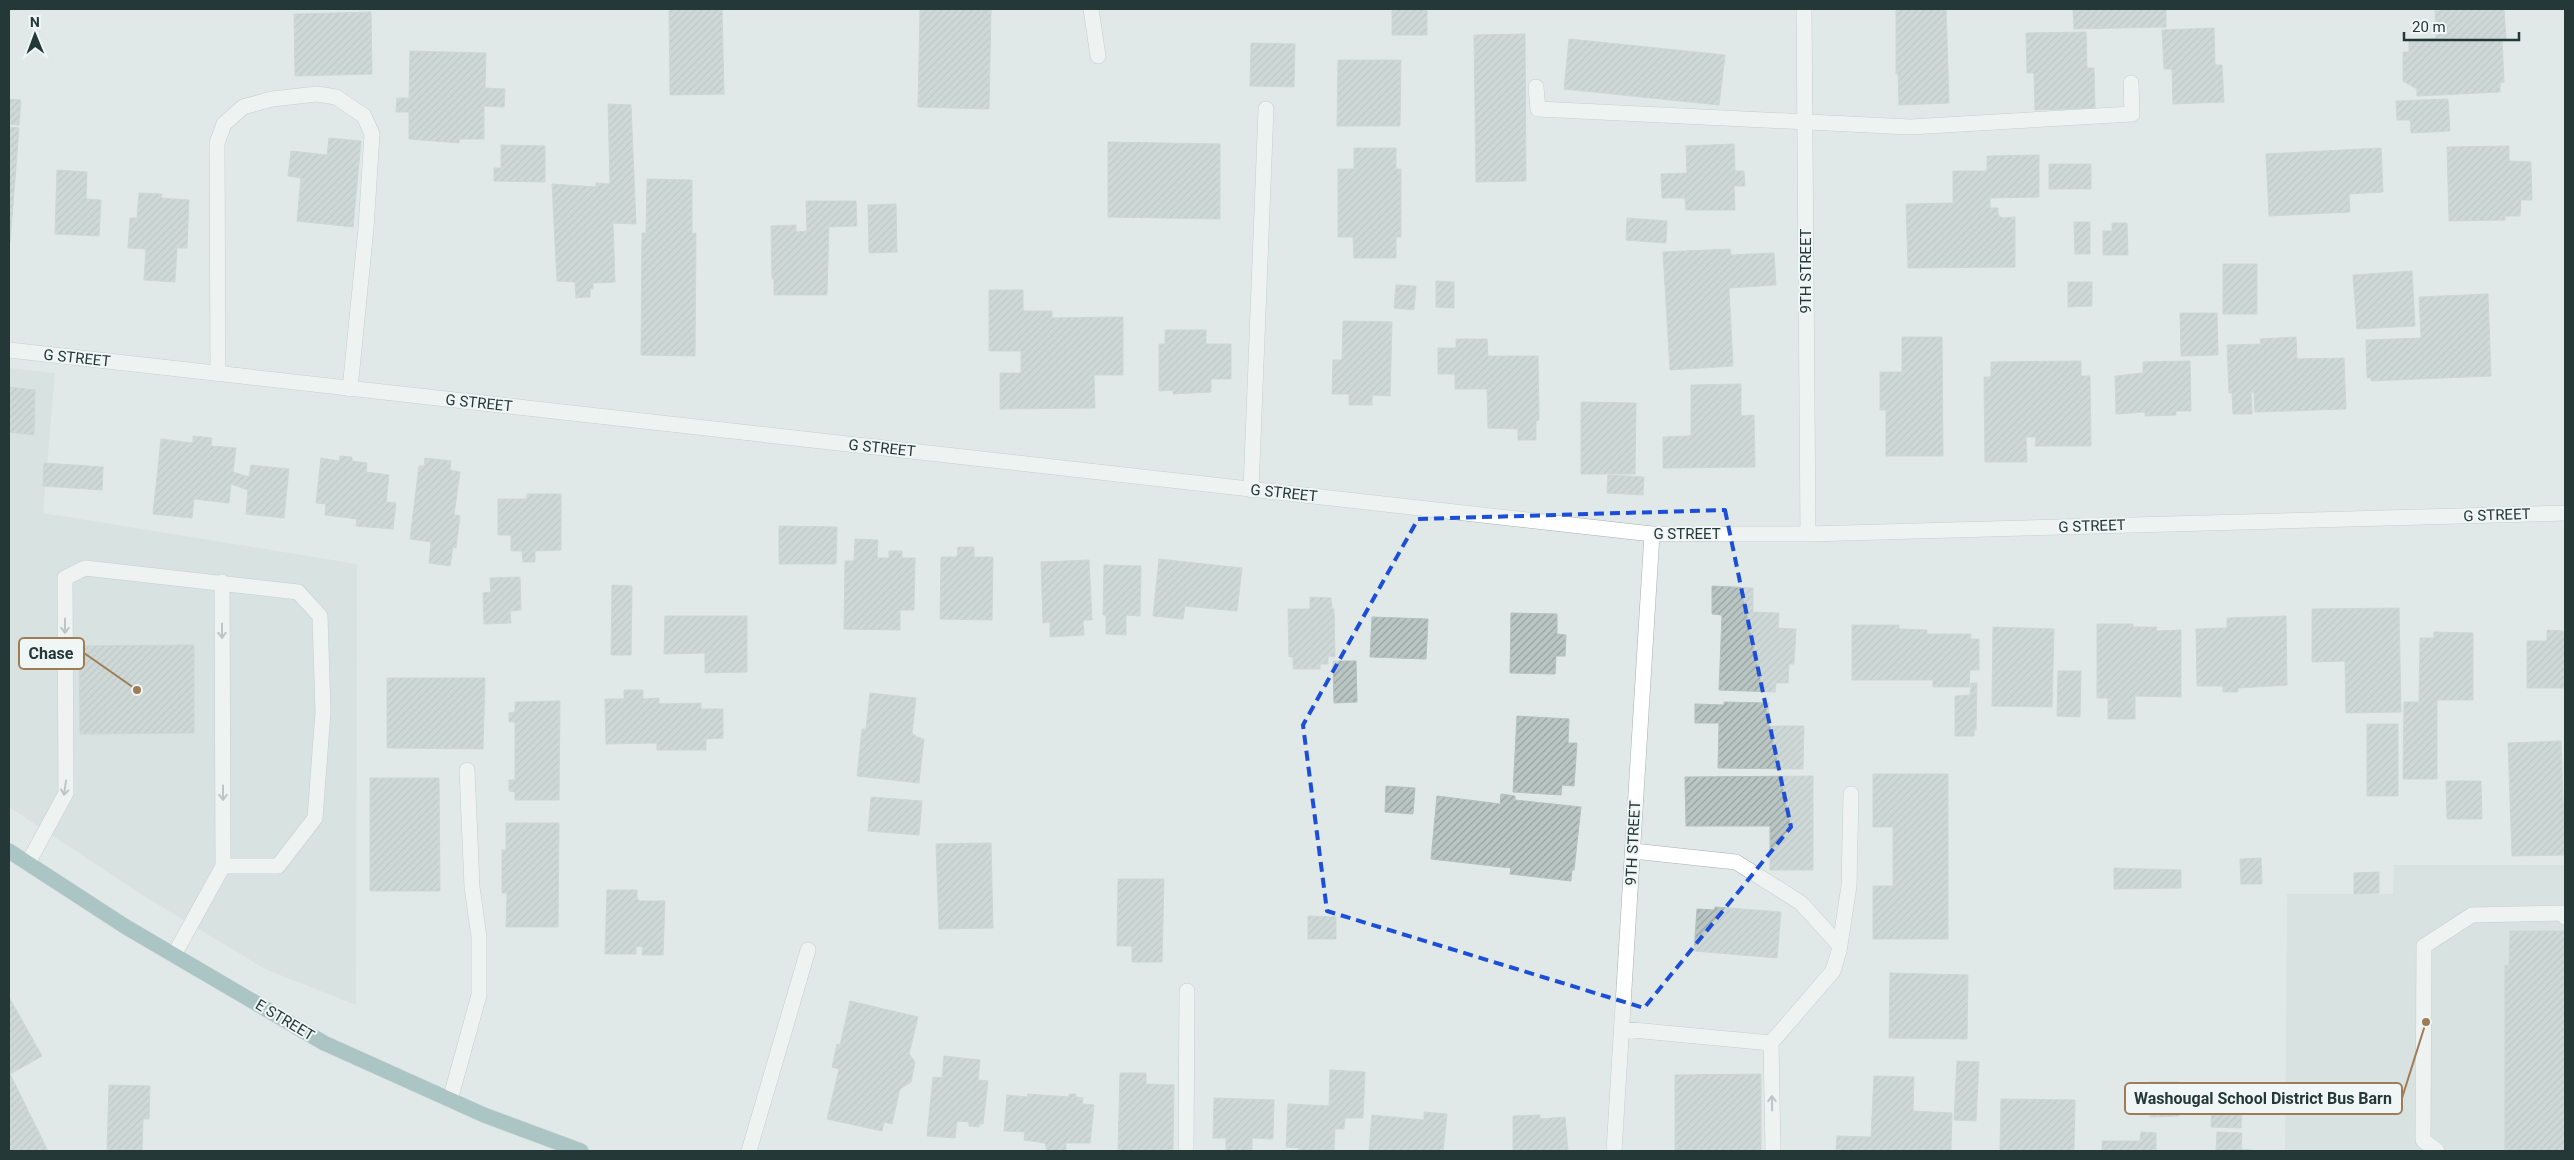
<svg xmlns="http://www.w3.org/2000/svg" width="2574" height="1160" viewBox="0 0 2574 1160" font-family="Roboto,sans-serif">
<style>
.built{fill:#cfd9d7}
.building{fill:url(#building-hatch);stroke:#b4c2bf}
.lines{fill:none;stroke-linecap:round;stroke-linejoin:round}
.minor-casing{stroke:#a4b0af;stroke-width:16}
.major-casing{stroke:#bdc3c3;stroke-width:16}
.minor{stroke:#fff;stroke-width:15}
.major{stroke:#6a9a99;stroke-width:15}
.oneway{stroke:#919c9b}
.marked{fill:none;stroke:#1d4ed8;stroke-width:4;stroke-dasharray:10 6;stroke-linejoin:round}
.labels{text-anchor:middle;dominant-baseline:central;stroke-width:4;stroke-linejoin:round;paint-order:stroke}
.street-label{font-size:15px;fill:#233837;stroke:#f0f6f5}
.leader{fill:none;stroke:#9e7c56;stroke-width:2}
.callout-dot{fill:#9e7c56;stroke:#f0f6f5;stroke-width:2}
.callout{fill:#f0f6f5;stroke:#9e7c56;stroke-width:2}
.callout-label{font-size:16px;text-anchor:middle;font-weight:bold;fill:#233837}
</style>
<defs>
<pattern id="building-hatch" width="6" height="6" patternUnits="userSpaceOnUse" patternTransform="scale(1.25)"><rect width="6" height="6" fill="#b9c6c4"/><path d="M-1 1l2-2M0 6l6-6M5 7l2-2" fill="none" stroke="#96a2a0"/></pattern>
</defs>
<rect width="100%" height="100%" fill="#e0e9e7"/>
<path class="built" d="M 9,368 L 55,373 L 43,513 L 357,564 L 356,1005 L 265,969 L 147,898 L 9,807 Z
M 2394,865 L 2565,865 L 2565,1151 L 2285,1151 L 2287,894 L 2393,894 Z"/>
<path class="building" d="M 669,9 L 722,9 L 724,94 L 670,95 Z
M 920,9 L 991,9 L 989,109 L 918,107 Z
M 1392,9 L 1427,9 L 1427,35 L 1392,35 Z
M 1896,9 L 1946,9 L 1949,103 L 1899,105 L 1898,73 L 1896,74 Z
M 2073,9 L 2166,9 L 2166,27 L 2074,29 Z
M 2435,9 L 2504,9 L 2506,39 L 2502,39 L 2504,82 L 2500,83 L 2500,92 L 2417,96 L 2417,89 L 2403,81 L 2403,52 L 2409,52 L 2409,40 L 2436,38 Z
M 371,12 L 372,74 L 295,76 L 294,14 Z
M 2214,28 L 2215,65 L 2222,65 L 2224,102 L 2173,104 L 2172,69 L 2164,69 L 2162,30 Z
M 2086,32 L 2087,68 L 2094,68 L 2095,108 L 2035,110 L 2034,73 L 2027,73 L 2026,33 Z
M 1525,34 L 1526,181 L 1476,182 L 1474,35 Z
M 1569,39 L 1725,55 L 1719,105 L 1564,89 Z
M 1251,43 L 1295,44 L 1294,87 L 1250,86 Z
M 410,51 L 486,53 L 485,88 L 505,89 L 504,107 L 484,106 L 484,139 L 460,139 L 459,143 L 409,139 L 409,112 L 396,112 L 397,98 L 409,98 Z
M 1338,60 L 1401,60 L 1400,126 L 1337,126 Z
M 9,99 L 21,100 L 19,125 L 9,124 Z
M 2448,99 L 2450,131 L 2411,133 L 2410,120 L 2397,120 L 2396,101 Z
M 608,104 L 631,105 L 636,224 L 613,223 L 615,282 L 593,283 L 593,289 L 590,288 L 590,297 L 576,298 L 575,282 L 557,281 L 552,184 L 596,187 L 596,183 L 610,184 Z
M 9,127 L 19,128 L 10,243 L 9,243 Z
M 329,138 L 361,141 L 353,227 L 297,221 L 301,178 L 288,176 L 291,151 L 327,155 Z
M 1108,142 L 1220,144 L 1220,219 L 1108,217 Z
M 1734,144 L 1735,171 L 1744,171 L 1745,186 L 1734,186 L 1735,210 L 1686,210 L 1685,198 L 1662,198 L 1661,174 L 1687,173 L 1686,146 Z
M 501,145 L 545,146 L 545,182 L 494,181 L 494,168 L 501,168 Z
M 2509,146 L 2509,161 L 2531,162 L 2532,200 L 2521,200 L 2520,216 L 2505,216 L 2505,220 L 2449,221 L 2447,147 Z
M 1354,148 L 1396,148 L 1396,169 L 1401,169 L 1401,237 L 1396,237 L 1396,258 L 1354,258 L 1353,237 L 1338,237 L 1338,169 L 1354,169 Z
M 2381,148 L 2383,192 L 2349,194 L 2350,212 L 2269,216 L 2266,154 Z
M 2039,155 L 2039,197 L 1990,198 L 1990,208 L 1998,208 L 1998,215 L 2002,218 L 2015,217 L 2015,267 L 1908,268 L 1906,204 L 1953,203 L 1953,171 L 1987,171 L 1987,156 Z
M 2049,164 L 2091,164 L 2091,189 L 2049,189 Z
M 57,170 L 87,172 L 86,199 L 101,200 L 99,236 L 55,234 Z
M 647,179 L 692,180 L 692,234 L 696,233 L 695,356 L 641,355 L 642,233 L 646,233 Z
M 139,193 L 162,194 L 161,198 L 189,200 L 187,248 L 177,248 L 175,282 L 144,280 L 146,249 L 128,248 L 130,218 L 137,218 Z
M 806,201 L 856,201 L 857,226 L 829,227 L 827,295 L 774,295 L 774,279 L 772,279 L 771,226 L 796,225 L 796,232 L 807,231 Z
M 896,204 L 897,252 L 869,253 L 868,205 Z
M 1627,218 L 1667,221 L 1666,243 L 1626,240 Z
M 2074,222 L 2090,222 L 2090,254 L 2075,254 Z
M 2112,223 L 2127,223 L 2128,255 L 2103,255 L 2103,231 L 2112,231 Z
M 1730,249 L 1731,255 L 1774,253 L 1776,285 L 1729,288 L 1733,366 L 1670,370 L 1663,252 Z
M 2223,264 L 2257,264 L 2257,314 L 2223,314 Z
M 2412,271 L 2415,326 L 2357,329 L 2353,275 Z
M 1436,281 L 1454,282 L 1454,308 L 1436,307 Z
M 2068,282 L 2092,282 L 2092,306 L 2068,307 Z
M 1396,285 L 1416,286 L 1414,310 L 1394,308 Z
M 989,290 L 1023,290 L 1023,311 L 1052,311 L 1052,318 L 1123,317 L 1123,375 L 1094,375 L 1095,408 L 1000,409 L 1000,373 L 1021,373 L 1021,351 L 989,351 Z
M 2488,294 L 2491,376 L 2371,381 L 2371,378 L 2367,378 L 2366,340 L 2421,338 L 2419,297 Z
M 2180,313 L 2217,313 L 2218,355 L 2181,356 Z
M 1343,321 L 1392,322 L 1390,396 L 1372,395 L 1372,405 L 1349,405 L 1349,394 L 1332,394 L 1333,360 L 1342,360 Z
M 1165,330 L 1206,330 L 1206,344 L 1231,344 L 1231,379 L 1211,379 L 1211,392 L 1173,394 L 1173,390 L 1159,391 L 1159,344 L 1165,344 Z
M 1902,337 L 1942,337 L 1943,456 L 1886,456 L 1886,410 L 1880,410 L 1880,372 L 1902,372 Z
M 2296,337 L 2297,359 L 2344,358 L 2346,409 L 2255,412 L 2254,392 L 2251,392 L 2252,414 L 2233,414 L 2232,393 L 2229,393 L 2227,345 L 2261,344 L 2260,339 Z
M 1456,339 L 1487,339 L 1488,356 L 1538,356 L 1539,420 L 1536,421 L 1536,440 L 1518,440 L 1518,429 L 1488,428 L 1487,389 L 1455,389 L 1455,374 L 1438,374 L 1438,348 L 1456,348 Z
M 2081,361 L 2081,376 L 2090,376 L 2091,446 L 2035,446 L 2036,437 L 2026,437 L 2027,462 L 1985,462 L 1984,377 L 1991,377 L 1991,362 Z
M 2190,361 L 2191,411 L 2176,411 L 2176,415 L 2145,416 L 2145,412 L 2116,414 L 2115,376 L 2143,373 L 2143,362 Z
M 1741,384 L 1741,416 L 1754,415 L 1755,467 L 1663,468 L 1663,437 L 1691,436 L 1691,385 Z
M 9,387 L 35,390 L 34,435 L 9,432 Z
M 1581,402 L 1636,403 L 1635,474 L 1581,474 Z
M 193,436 L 212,438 L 211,446 L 236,448 L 233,472 L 249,477 L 251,465 L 289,469 L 284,518 L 246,514 L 248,490 L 231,484 L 229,503 L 194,499 L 192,518 L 153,514 L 161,439 L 193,443 Z
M 340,456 L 352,457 L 352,461 L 367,463 L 366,472 L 389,475 L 386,502 L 396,503 L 393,529 L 356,526 L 357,519 L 325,515 L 326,504 L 316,503 L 321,458 L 339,461 Z
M 425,458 L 451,461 L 450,470 L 460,472 L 454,515 L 460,516 L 456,548 L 453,547 L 450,566 L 429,563 L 431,542 L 410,539 L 419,466 L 424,466 Z
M 44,463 L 103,467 L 102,490 L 43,486 Z
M 1608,475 L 1644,477 L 1643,495 L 1607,493 Z
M 527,494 L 561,494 L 561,550 L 535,551 L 535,562 L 523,562 L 522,551 L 511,551 L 511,535 L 498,535 L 498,499 L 527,499 Z
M 779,526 L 837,527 L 836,564 L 779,564 Z
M 855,539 L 878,540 L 877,558 L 889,558 L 889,551 L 902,551 L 902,558 L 915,558 L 914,610 L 900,610 L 900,630 L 844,629 L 845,561 L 854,561 Z
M 958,547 L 974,547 L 974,557 L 993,557 L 992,620 L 940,619 L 941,557 L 957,557 Z
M 1159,559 L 1242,568 L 1237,611 L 1185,606 L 1183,619 L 1153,616 Z
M 1089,560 L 1092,620 L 1083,620 L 1084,635 L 1050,637 L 1050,622 L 1043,623 L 1041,562 Z
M 1104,565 L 1141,566 L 1140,616 L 1126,615 L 1126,635 L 1106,634 L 1106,615 L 1103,615 Z
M 520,577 L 521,610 L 510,611 L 511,623 L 484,624 L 483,593 L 491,592 L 490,578 Z
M 612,585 L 632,586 L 631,655 L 611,655 Z
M 1712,586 L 1753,588 L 1753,612 L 1779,613 L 1778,628 L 1796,629 L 1794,664 L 1789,664 L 1788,683 L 1776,683 L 1775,692 L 1719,690 L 1722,615 L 1712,614 Z
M 1310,597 L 1331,598 L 1332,609 L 1334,609 L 1335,657 L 1328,656 L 1328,664 L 1320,664 L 1320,669 L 1293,669 L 1293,657 L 1289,657 L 1288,609 L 1310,609 Z
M 2399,608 L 2401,712 L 2346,713 L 2345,661 L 2312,662 L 2312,609 Z
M 1511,613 L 1557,614 L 1557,634 L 1566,635 L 1565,656 L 1556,656 L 1555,674 L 1510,673 Z
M 665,616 L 747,616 L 747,672 L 705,673 L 705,653 L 664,654 Z
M 2286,616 L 2287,685 L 2238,688 L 2238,692 L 2223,692 L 2223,686 L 2197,686 L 2196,629 L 2227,628 L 2227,618 Z
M 1372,617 L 1428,619 L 1426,659 L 1370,657 Z
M 2097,624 L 2133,624 L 2133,627 L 2157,627 L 2156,631 L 2181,630 L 2181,697 L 2135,696 L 2135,719 L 2108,719 L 2108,698 L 2097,698 Z
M 1852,625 L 1899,625 L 1899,629 L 1927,630 L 1927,634 L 1971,634 L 1970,639 L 1979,639 L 1979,670 L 1970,670 L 1969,687 L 1933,687 L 1933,680 L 1852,680 Z
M 1993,627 L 2054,629 L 2052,707 L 1992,706 Z
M 2547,630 L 2563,631 L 2563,634 L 2565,634 L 2565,688 L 2527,688 L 2527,641 L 2547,641 Z
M 2434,632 L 2473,633 L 2473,700 L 2437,700 L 2437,779 L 2403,779 L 2404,702 L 2419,702 L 2420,638 L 2434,638 Z
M 194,645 L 194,733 L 80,734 L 79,646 Z
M 1333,661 L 1356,661 L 1357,702 L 1334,703 Z
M 2058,671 L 2081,671 L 2080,717 L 2057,716 Z
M 387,678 L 485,678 L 483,749 L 387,748 Z
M 1971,683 L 1977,683 L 1976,730 L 1974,729 L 1974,736 L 1955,736 L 1955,696 L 1970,695 Z
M 624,690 L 643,690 L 643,699 L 659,698 L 659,704 L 701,703 L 701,709 L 723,709 L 723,738 L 706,739 L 706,750 L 657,750 L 657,743 L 606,744 L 605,699 L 624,699 Z
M 870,693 L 916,698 L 912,733 L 917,737 L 924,739 L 919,783 L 857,776 L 862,729 L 866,729 Z
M 560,701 L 559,800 L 515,800 L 515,792 L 509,791 L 509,780 L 515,780 L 515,722 L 509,722 L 509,713 L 515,712 L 515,702 Z
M 1724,702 L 1769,703 L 1768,726 L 1804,726 L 1803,769 L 1718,768 L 1719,723 L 1695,723 L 1695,704 L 1724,705 Z
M 1517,716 L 1569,719 L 1568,743 L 1577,743 L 1574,786 L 1562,785 L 1561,795 L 1513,792 Z
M 2367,724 L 2398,724 L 2398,796 L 2367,796 Z
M 2561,741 L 2565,855 L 2512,856 L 2508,743 Z
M 1873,774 L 1948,774 L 1948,939 L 1873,939 L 1873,886 L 1893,886 L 1893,827 L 1873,827 Z
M 1813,776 L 1813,870 L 1770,870 L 1770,826 L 1686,826 L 1685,777 Z
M 370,778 L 439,778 L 440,891 L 370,891 Z
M 2446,781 L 2481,781 L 2482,819 L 2447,819 Z
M 1386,786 L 1415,788 L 1413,814 L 1385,812 Z
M 1501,794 L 1515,796 L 1515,800 L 1581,807 L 1574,870 L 1572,870 L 1571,881 L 1510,874 L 1511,868 L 1431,859 L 1437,796 L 1500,804 Z
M 871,797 L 922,801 L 919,835 L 868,831 Z
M 506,823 L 559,823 L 558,927 L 506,927 L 507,893 L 502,893 L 502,850 L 506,850 Z
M 991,843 L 993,928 L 939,929 L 936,844 Z
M 2261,858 L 2262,884 L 2241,884 L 2240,859 Z
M 2114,868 L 2181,870 L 2181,888 L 2114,889 Z
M 2379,872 L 2379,893 L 2354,894 L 2354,873 Z
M 1118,879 L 1164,879 L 1162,962 L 1132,962 L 1132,946 L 1117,946 Z
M 607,890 L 637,890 L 637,899 L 640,901 L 665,901 L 663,955 L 642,955 L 643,947 L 636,946 L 636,954 L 605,954 Z
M 1715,907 L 1781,912 L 1777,958 L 1694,951 L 1697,909 L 1714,910 Z
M 1308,916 L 1336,917 L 1336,939 L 1308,939 Z
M 2510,931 L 2565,931 L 2565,1151 L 2505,1151 L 2505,965 L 2509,966 Z
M 1890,973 L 1968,975 L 1967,1039 L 1889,1038 Z
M 9,997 L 42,1056 L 10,1074 L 48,1151 L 9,1151 Z
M 850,1001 L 918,1017 L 909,1054 L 915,1062 L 911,1082 L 900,1089 L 892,1124 L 884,1122 L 882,1131 L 827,1119 L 839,1069 L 832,1067 L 837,1044 L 840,1045 Z
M 944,1056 L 980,1060 L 978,1080 L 988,1081 L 983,1124 L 979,1124 L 979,1127 L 969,1126 L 969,1122 L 957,1121 L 955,1138 L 927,1136 L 933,1077 L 942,1078 Z
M 1957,1061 L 1979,1062 L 1976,1121 L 1954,1120 Z
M 1330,1070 L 1365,1072 L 1363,1118 L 1345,1118 L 1344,1129 L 1335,1129 L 1334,1150 L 1299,1151 L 1299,1148 L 1286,1147 L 1288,1104 L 1329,1106 Z
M 1120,1073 L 1146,1073 L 1146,1084 L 1174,1085 L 1173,1150 L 1118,1151 Z
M 1761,1074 L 1761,1151 L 1675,1151 L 1675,1075 Z
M 1874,1076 L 1914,1077 L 1913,1111 L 1952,1113 L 1951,1151 L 1836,1151 L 1837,1136 L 1871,1137 Z
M 2149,1082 L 2179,1082 L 2179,1116 L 2150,1117 Z
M 109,1085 L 150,1086 L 149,1119 L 143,1119 L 142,1151 L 107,1151 Z
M 1028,1094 L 1069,1097 L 1069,1094 L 1076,1094 L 1076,1097 L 1083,1098 L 1082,1104 L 1094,1105 L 1090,1143 L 1066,1143 L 1066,1151 L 1047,1151 L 1045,1143 L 1024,1140 L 1025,1132 L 1004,1131 L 1007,1095 L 1027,1097 Z
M 2212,1095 L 2242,1095 L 2241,1128 L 2211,1127 Z
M 1214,1098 L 1274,1100 L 1273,1139 L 1252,1138 L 1252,1151 L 1226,1151 L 1226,1138 L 1213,1138 Z
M 2001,1099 L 2075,1100 L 2074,1151 L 2000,1151 Z
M 1424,1112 L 1447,1114 L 1443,1151 L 1369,1151 L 1372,1115 L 1424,1120 Z
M 1540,1115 L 1540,1119 L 1565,1117 L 1568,1151 L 1513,1151 L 1513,1116 Z
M 2141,1132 L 2156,1133 L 2156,1151 L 2102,1151 L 2102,1141 L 2140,1141 Z
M 2217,1132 L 2242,1133 L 2241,1149 L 2260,1151 L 2216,1151 Z"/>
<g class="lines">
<defs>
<path id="minor" d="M 1091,9 L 1098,56
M 1804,9 L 1808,534
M 1536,87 L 1538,109 L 1910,127 L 2132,114 L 2131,83
M 9,350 L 1652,534 L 1808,534 L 2565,513
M 218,374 L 217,143 L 224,124 L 243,107 L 272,99 L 317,94 L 336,97 L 364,116 L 372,134 L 366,228 L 350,389
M 1251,490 L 1266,109
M 1633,851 L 1736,862 L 1801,903 L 1840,946
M 28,863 L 66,793 L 65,578 L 85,568 L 298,592 L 320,616 L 323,712 L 315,818 L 278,866 L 223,866
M 174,955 L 223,866 L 222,582
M 1622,1029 L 1771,1043
M 450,1100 L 479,995 L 479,937 L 472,887 L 467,770
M 749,1151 L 808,950
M 1186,1151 L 1187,991
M 1614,1151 L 1652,534
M 1773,1151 L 1771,1043 L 1833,971 L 1839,951 L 1849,886 L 1851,794
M 2437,1151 L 2423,1140 L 2424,946 L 2472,915 L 2563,913 L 2565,917"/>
<path id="major" d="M 9,851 L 126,927 L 324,1043 L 484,1115 L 581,1151"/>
</defs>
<use href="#minor" class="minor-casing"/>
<use href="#major" class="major-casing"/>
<use href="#minor" class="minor"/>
<use href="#major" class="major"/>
</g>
<defs><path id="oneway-shaft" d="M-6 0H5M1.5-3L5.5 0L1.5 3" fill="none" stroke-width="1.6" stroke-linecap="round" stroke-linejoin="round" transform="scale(1.25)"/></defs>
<g class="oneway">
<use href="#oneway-shaft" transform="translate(65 626) rotate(90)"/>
<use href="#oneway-shaft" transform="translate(222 631) rotate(90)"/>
<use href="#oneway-shaft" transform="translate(65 788) rotate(98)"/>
<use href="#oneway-shaft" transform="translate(223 793) rotate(90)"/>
<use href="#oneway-shaft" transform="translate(1772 1103) rotate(-91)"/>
</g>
<path d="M0 0H2574V1160H0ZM 1725,510 L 1791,827 L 1644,1008 L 1327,911 L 1303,725 L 1418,519 Z" fill="#e0e9e7" fill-opacity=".55" fill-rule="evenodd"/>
<path class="marked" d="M 1725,510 L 1791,827 L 1644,1008 L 1327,911 L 1303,725 L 1418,519 Z"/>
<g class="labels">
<g class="street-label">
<text transform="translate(1806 271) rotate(-90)">9TH STREET</text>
<text transform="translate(77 358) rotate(6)">G STREET</text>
<text transform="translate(479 403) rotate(6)">G STREET</text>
<text transform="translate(882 448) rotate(6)">G STREET</text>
<text transform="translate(1284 493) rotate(6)">G STREET</text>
<text transform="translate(2497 515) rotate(-2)">G STREET</text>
<text transform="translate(2092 526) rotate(-2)">G STREET</text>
<text x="1687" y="534">G STREET</text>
<text transform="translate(1633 843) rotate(-87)">9TH STREET</text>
<text transform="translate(285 1020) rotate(31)">E STREET</text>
</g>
</g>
<path class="leader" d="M137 690L84 653M2426 1022L2402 1098"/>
<g class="callout-dot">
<circle cx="137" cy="690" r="5"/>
<circle cx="2426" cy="1022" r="5"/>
</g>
<g class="callout">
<rect x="19" y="638" width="65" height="31" rx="5"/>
<rect x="2125" y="1083" width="277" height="31" rx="5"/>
</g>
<g class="callout-label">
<text x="51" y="659">Chase</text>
<text x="2263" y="1104">Washougal School District Bus Barn</text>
</g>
<rect width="2574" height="1160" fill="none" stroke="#233837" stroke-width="20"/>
<g transform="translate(35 35) rotate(359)" stroke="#f0f6f5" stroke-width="4" paint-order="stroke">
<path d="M0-4L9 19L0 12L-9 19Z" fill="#233837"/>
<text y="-8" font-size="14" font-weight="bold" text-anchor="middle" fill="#233837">N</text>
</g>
<path d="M2404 32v8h115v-8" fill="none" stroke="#233837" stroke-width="2.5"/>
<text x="2412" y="32" font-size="15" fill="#233837" stroke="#f0f6f5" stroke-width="4" paint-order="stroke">20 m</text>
</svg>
